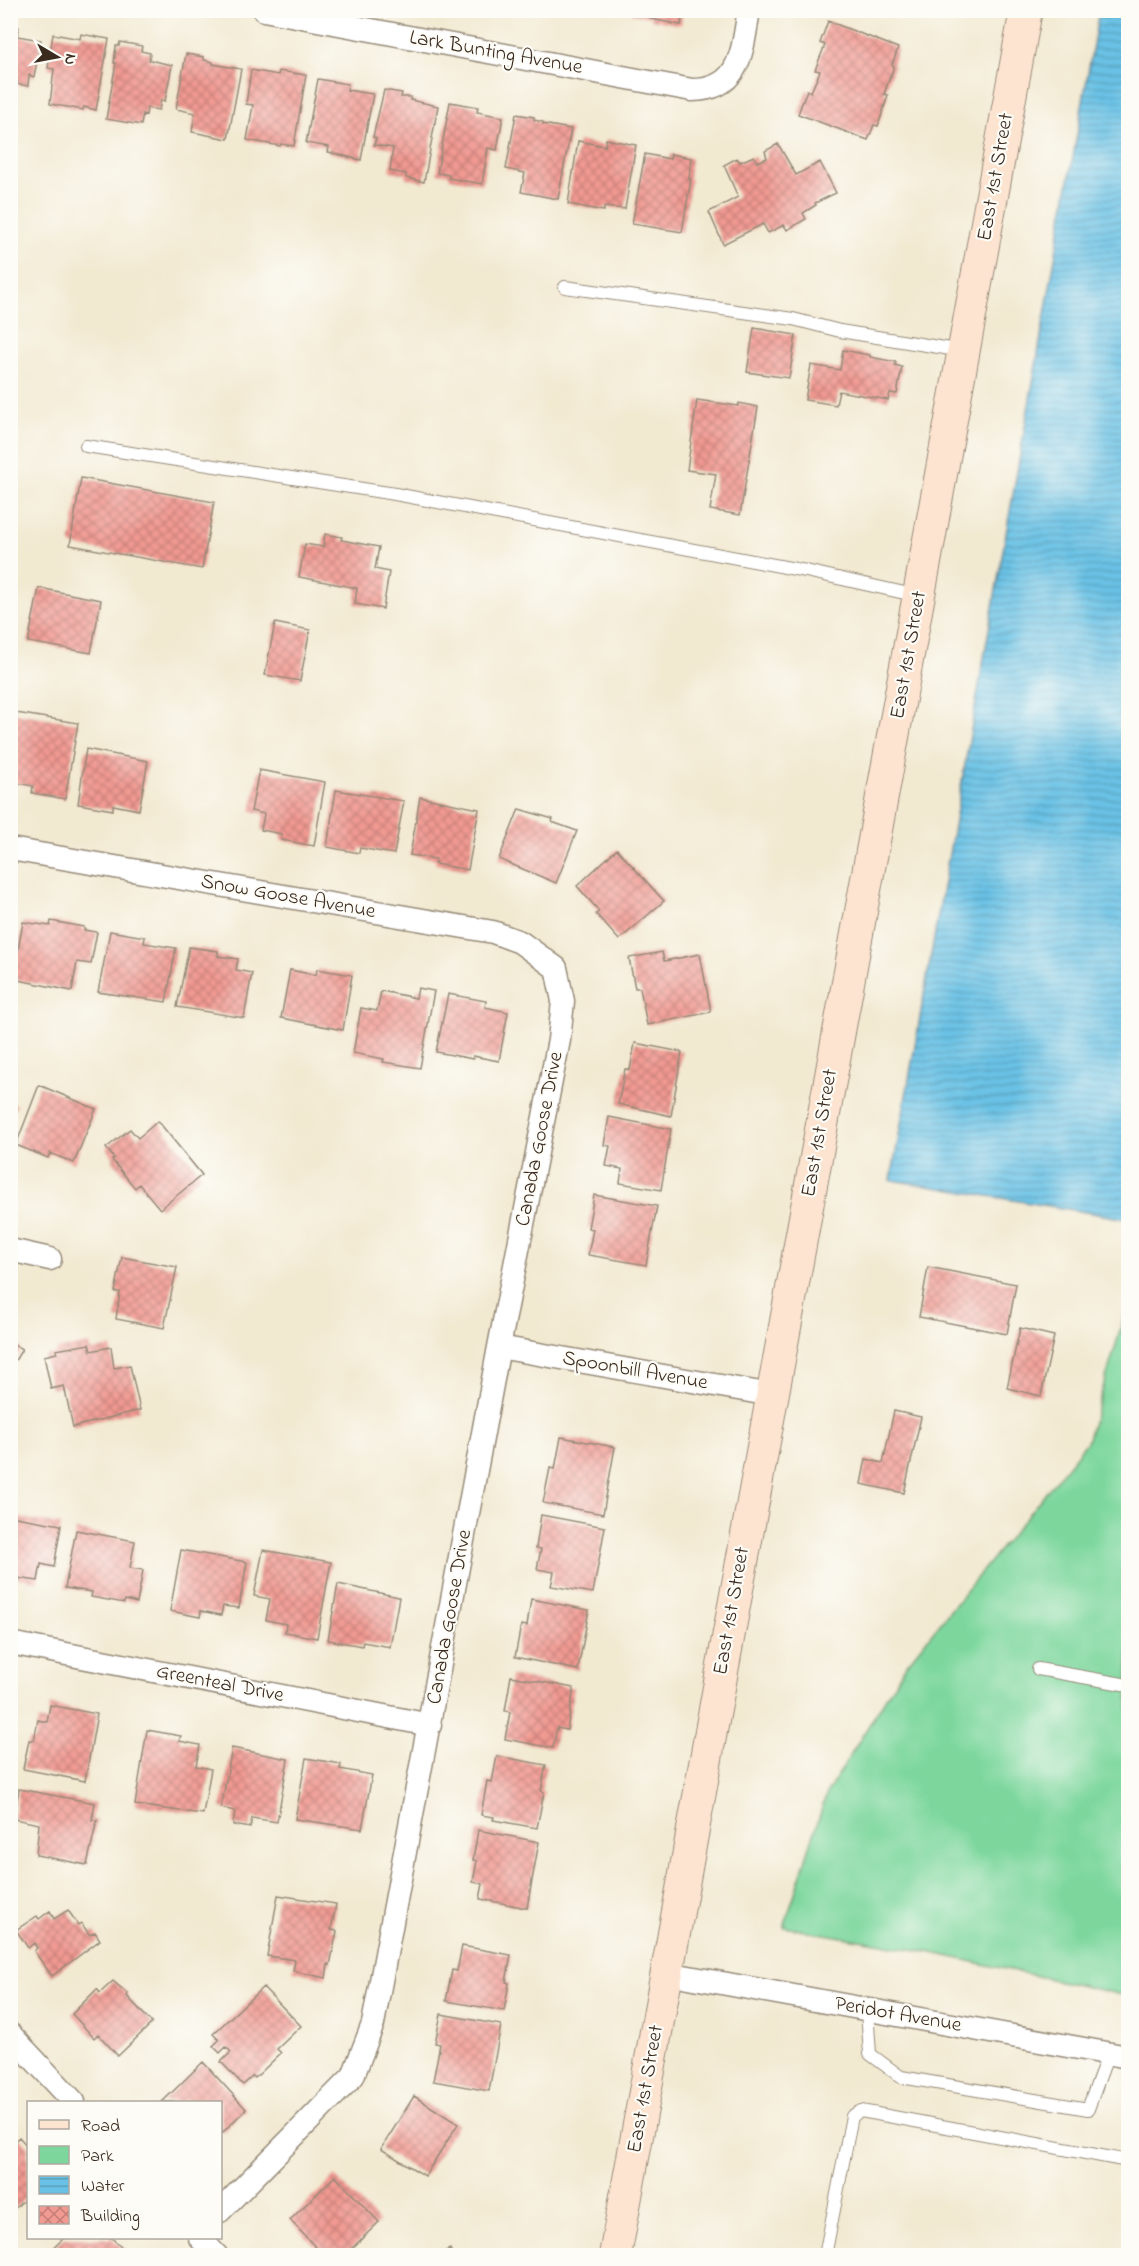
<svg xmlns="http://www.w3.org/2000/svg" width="1139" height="2266" viewBox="0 0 1139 2266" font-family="'Indie Flower',sans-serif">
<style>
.green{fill:#7dd79d;stroke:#5c805e;stroke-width:1.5}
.water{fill:url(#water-rules);stroke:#527682;stroke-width:1.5}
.building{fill:url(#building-cross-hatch)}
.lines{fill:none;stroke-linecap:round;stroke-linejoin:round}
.lane-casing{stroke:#968a78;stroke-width:14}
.street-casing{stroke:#968a78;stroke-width:25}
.secondary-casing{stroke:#968a78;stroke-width:34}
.lane{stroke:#fff;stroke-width:12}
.street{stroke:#fff;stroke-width:22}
.secondary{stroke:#fde4d1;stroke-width:32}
.labels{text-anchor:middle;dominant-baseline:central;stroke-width:4.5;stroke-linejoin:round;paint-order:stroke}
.street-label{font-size:21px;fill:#3b2a1e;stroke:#fdfcf7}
</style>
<defs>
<pattern id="water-rules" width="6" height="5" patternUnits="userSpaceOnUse" patternTransform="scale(1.5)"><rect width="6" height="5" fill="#69c2e6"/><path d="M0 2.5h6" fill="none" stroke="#589eba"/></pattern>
<pattern id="building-cross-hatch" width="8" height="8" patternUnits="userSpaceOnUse" patternTransform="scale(1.5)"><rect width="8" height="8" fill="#f19a92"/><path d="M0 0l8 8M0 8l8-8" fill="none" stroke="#c47e77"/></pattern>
</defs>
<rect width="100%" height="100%" fill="#fdfcf7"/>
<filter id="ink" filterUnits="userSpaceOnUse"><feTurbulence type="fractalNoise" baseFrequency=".0167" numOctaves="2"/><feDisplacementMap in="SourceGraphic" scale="12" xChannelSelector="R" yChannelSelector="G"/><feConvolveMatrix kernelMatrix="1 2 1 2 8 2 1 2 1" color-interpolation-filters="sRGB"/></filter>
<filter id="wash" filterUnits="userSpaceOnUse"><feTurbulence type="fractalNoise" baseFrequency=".008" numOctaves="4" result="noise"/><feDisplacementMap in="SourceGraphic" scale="24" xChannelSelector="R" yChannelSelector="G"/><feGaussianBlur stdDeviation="1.35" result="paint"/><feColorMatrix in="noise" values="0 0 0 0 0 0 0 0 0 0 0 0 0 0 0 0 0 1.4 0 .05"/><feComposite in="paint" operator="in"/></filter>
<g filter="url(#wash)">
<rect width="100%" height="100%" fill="#f2e9d1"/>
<path class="green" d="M 1128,1304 L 1128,1996 L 928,1952 L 784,1927 L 827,1793 L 906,1665 L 1087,1442 Z"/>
<path class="water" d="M 1099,11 L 1128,11 L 1128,1219 L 891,1180 Z"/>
<g id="blocks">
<path class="building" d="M 633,10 L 683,10 L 681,25 L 651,19 L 651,17 L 632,14 Z
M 828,21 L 898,48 L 892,65 L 894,66 L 884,94 L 888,95 L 878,126 L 874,125 L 868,140 L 798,114 L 807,90 L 811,92 L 820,71 L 815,70 L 825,45 L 820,43 Z
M 10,25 L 19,27 L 17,36 L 41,40 L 34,77 L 29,75 L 28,86 L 16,84 L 15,90 L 10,89 Z
M 53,34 L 80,39 L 81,34 L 109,39 L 96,110 L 84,107 L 83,110 L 50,104 L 54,69 L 48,68 Z
M 120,42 L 142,46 L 141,51 L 150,53 L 149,60 L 172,65 L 165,101 L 161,100 L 159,110 L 147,108 L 146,115 L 143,114 L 141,125 L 106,119 L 116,63 L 114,63 L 116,46 L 119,46 Z
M 186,54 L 204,57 L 204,60 L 213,62 L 213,64 L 241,69 L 228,139 L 192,132 L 195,113 L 176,109 Z
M 251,70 L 278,75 L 279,71 L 306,75 L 294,146 L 281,144 L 280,146 L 247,140 L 253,105 L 246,104 Z
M 318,79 L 348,84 L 347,90 L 373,94 L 361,160 L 328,152 L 329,147 L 306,143 Z
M 384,90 L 402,93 L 401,97 L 411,97 L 410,100 L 438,106 L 424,182 L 406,178 L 406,174 L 390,171 L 393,148 L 374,145 L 376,138 L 373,137 Z
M 450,102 L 478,107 L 477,112 L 503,117 L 497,150 L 488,148 L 482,184 L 449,178 L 449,175 L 437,173 Z
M 516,114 L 534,117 L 534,120 L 543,122 L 543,124 L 571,129 L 558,199 L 521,192 L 525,173 L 506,169 Z
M 606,139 L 636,145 L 625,209 L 604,207 L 604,211 L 568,204 L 578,141 L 605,146 Z
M 778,144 L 796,175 L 820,162 L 836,193 L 815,203 L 816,205 L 803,213 L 806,219 L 787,230 L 784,225 L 768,233 L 763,224 L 723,244 L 709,212 L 738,197 L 724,165 L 737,158 L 740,162 L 754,156 L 757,162 L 767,158 L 765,151 Z
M 645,154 L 670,159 L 671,154 L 691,158 L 689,179 L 691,179 L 682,232 L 632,224 Z
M 754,328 L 796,335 L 789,378 L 747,372 Z
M 843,350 L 870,355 L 870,357 L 896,362 L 895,365 L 902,367 L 897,394 L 890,393 L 888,400 L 839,391 L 836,405 L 805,400 L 811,365 L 840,370 Z
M 697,400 L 738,406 L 739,403 L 758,407 L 740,515 L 710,510 L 716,474 L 687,470 Z
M 81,478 L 214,502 L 202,569 L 70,545 Z
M 325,534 L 342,537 L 341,540 L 379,547 L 375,569 L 389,572 L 383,609 L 355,604 L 357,588 L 299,577 L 305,544 L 323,547 Z
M 39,588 L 101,600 L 91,653 L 28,642 Z
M 275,623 L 310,630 L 300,681 L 265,675 Z
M 10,712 L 78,723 L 65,799 L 32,793 L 33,786 L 13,782 L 17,761 L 10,760 Z
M 86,749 L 148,761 L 139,810 L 113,805 L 113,810 L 78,804 Z
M 259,770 L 325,782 L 314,846 L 281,840 L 282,834 L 261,830 L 264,814 L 251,811 Z
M 336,790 L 404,801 L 394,854 L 360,848 L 359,853 L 327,847 Z
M 420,797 L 479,809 L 468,870 L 435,864 L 436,859 L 410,855 Z
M 519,809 L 553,819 L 552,822 L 577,831 L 556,883 L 499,859 Z
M 617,849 L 664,901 L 619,940 L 596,914 L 599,911 L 577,886 Z
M 51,921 L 84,927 L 84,930 L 97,932 L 91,964 L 77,962 L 72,991 L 13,979 L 23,922 L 50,926 Z
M 110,931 L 145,937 L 144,943 L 176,948 L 166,1002 L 98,992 Z
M 189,947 L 218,951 L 218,956 L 238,959 L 236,970 L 252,973 L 244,1018 L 177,1007 Z
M 662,952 L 664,961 L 700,954 L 711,1012 L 647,1025 L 640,988 L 635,988 L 629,958 Z
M 317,969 L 352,975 L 343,1030 L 281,1018 L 290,970 L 316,975 Z
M 418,988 L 434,991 L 420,1068 L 383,1062 L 384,1059 L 353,1053 L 361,1008 L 377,1011 L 381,991 L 416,998 Z
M 448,994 L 486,1001 L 485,1007 L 508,1012 L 499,1061 L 473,1056 L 473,1059 L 436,1052 Z
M 635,1043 L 682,1052 L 671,1116 L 618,1104 L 625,1069 L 630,1070 Z
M 39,1085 L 96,1109 L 74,1163 L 50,1153 L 48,1158 L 16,1145 Z
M 10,1102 L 17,1105 L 10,1116 Z
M 609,1117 L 671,1129 L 661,1190 L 620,1183 L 622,1169 L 606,1166 L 610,1146 L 604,1145 Z
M 158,1121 L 202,1175 L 160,1209 L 139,1184 L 135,1188 L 112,1160 L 114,1158 L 106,1148 L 130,1129 L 138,1138 Z
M 594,1195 L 657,1206 L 646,1265 L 588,1255 L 593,1229 L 588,1228 Z
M 122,1257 L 177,1267 L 164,1328 L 116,1319 L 120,1292 L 115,1292 Z
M 928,1267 L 1016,1284 L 1007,1334 L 919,1317 Z
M 1020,1328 L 1054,1336 L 1041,1396 L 1007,1388 Z
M 10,1343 L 22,1349 L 10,1369 Z
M 89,1344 L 91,1351 L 111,1347 L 114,1368 L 130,1365 L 140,1410 L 73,1427 L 64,1386 L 51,1389 L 44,1356 L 57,1353 L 56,1350 Z
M 894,1411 L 921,1417 L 904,1493 L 861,1484 L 866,1459 L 883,1463 Z
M 561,1437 L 615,1447 L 603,1514 L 543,1503 L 550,1468 L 555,1469 Z
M 541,1515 L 605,1527 L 593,1593 L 551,1586 L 554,1572 L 537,1569 L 541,1549 L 536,1548 Z
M 10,1516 L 61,1525 L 54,1567 L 41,1564 L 38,1581 L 17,1578 L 16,1583 L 10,1582 Z
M 76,1530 L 135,1541 L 130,1568 L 143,1570 L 137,1603 L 125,1600 L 124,1603 L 91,1597 L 92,1592 L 65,1588 Z
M 181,1550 L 247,1562 L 239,1608 L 223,1606 L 221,1615 L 201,1611 L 200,1617 L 170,1611 Z
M 263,1550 L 331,1562 L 317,1638 L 285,1632 L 286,1624 L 266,1620 L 270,1599 L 254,1596 Z
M 338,1584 L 399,1597 L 390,1647 L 363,1642 L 362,1646 L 328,1640 Z
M 531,1599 L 589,1610 L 578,1670 L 515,1657 L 521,1625 L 527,1626 Z
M 511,1676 L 574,1688 L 567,1730 L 557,1728 L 553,1748 L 505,1739 L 510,1712 L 505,1711 Z
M 50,1705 L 97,1714 L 85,1781 L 23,1769 L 29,1740 L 34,1740 L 38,1720 L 47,1722 Z
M 147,1730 L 181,1736 L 179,1741 L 200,1745 L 196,1766 L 211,1769 L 203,1814 L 135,1805 Z
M 232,1748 L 288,1759 L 277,1822 L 252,1818 L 250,1828 L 233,1825 L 235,1811 L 221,1808 Z
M 497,1756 L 546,1765 L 541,1791 L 544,1792 L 537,1828 L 493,1820 L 494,1817 L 481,1815 L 487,1781 L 492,1782 Z
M 306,1758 L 341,1764 L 340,1769 L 372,1775 L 362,1829 L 295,1819 Z
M 19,1789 L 95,1803 L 92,1820 L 97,1820 L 87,1865 L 36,1855 L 39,1824 L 14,1819 Z
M 478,1830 L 539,1842 L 527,1908 L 480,1899 L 483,1884 L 473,1882 L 477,1861 L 473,1860 Z
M 278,1895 L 336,1904 L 331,1930 L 337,1931 L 330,1965 L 328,1964 L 326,1978 L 293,1971 L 295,1960 L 267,1956 Z
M 68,1910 L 78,1925 L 81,1923 L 90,1935 L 95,1932 L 100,1940 L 52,1976 L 34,1951 L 37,1948 L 34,1943 L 28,1948 L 16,1930 L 37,1916 L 39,1919 L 50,1911 L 54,1919 Z
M 462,1946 L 511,1955 L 506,1982 L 509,1983 L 504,2011 L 446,2001 L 452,1970 L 457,1971 Z
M 113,1981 L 128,1994 L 127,1996 L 152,2023 L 118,2056 L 98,2034 L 94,2038 L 72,2014 L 97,1989 L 100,1993 Z
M 263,1987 L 301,2026 L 277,2049 L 281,2053 L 255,2078 L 253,2076 L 243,2085 L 221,2062 L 231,2052 L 226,2047 L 220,2053 L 213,2046 L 219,2040 L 213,2034 Z
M 441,2014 L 501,2025 L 489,2091 L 433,2081 L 440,2044 L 435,2043 Z
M 203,2062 L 246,2109 L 222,2133 L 220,2102 L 162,2102 Z
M 414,2096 L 458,2124 L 425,2176 L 381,2149 Z
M 19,2137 L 28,2147 L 28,2203 L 25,2199 L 13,2210 L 10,2207 L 10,2145 Z
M 335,2176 L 379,2222 L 344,2256 L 324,2256 L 290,2220 Z
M 64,2238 L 112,2238 L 124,2250 L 117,2256 L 51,2256 L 48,2253 Z
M 450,2249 L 453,2256 L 435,2256 Z"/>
</g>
</g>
<g filter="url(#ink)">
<use href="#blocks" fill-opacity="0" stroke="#968a78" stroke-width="1.5"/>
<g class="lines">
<defs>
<path id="lane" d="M 565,287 L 793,319 L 840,331 L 963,351
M 86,446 L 395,494 L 806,571 L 918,596
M 1038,1669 L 1128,1685
M 867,2010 L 870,2054 L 901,2077 L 1088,2109 L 1108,2054
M 825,2256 L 852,2116 L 861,2111 L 1128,2161"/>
<path id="street" d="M 264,10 L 692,90 C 742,90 742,49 749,10
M 10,849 L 493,932 L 520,942 L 556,968 L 563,1001 L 559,1040 L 499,1347 L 373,2024 L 353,2076 L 220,2211
M 10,1250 L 50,1259
M 499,1347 L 772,1395
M 10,1643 L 430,1725
M 667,1973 L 1128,2057
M 10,2034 L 74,2102
M 200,2238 L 217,2256"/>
<path id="secondary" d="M 615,2256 L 1026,10"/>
</defs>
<use href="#lane" class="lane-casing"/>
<use href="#street" class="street-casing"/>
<use href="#secondary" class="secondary-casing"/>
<use href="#lane" class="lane"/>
<use href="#street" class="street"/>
<use href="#secondary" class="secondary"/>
</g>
</g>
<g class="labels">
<g class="street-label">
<text transform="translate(496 53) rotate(10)">Lark Bunting Avenue</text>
<text transform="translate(996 177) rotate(-80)">East 1st Street</text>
<text transform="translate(909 655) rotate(-80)">East 1st Street</text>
<text transform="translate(288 897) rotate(10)">Snow Goose Avenue</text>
<text transform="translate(820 1133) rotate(-80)">East 1st Street</text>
<text transform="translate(540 1139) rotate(-79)">Canada Goose Drive</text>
<text transform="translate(635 1371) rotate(10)">Spoonbill Avenue</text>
<text transform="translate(732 1611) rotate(-80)">East 1st Street</text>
<text transform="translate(450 1617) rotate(-80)">Canada Goose Drive</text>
<text transform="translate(220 1684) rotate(11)">Greenteal Drive</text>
<text transform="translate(898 2015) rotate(10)">Peridot Avenue</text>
<text transform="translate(646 2089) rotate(-80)">East 1st Street</text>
</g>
</g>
<rect width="1139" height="2266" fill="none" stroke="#fdfcf7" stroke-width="36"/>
<rect x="27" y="2101" width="195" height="138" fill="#fdfcf7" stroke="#afa8a0" stroke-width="1.5"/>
<rect x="39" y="2120" width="30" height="9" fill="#fde4d1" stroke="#afa8a0" stroke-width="1.5"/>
<text x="81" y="2131" font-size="18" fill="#3b2a1e">Road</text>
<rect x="39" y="2146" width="30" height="18" fill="#7dd79d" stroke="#afa8a0" stroke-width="1.5"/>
<text x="81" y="2161" font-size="18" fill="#3b2a1e">Park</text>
<rect x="39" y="2176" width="30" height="18" fill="url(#water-rules)" stroke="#afa8a0" stroke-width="1.5"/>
<text x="81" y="2191" font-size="18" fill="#3b2a1e">Water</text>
<rect x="39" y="2206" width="30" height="18" fill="url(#building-cross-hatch)" stroke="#afa8a0" stroke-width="1.5"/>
<text x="81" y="2221" font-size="18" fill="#3b2a1e">Building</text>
<g transform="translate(57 57) rotate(100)" stroke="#fdfcf7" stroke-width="4.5" paint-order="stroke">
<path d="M0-4.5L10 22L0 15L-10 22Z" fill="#3b2a1e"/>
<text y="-9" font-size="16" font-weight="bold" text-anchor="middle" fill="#3b2a1e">N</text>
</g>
</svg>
